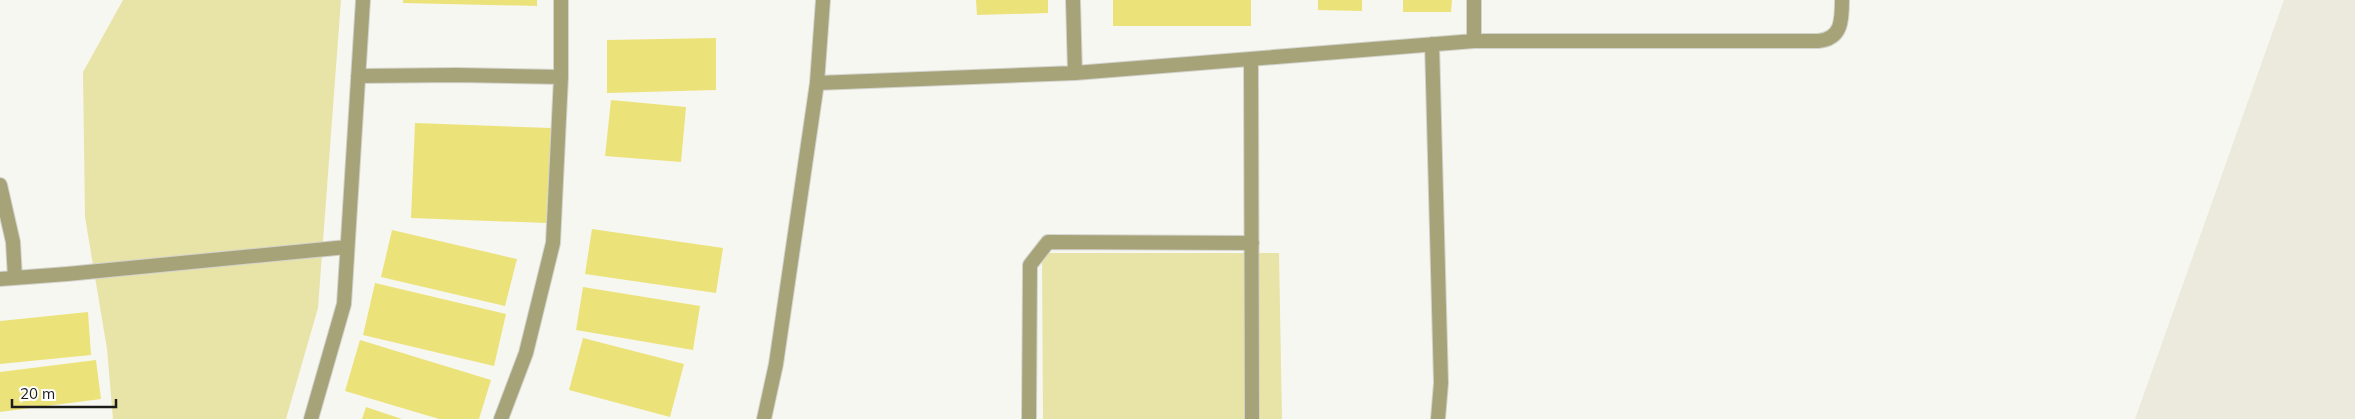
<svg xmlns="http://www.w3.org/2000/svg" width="2355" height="419" viewBox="0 0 2355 419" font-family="Mulish,sans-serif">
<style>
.built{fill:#ebeadd}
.green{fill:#e8e3a7}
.building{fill:#ece27a}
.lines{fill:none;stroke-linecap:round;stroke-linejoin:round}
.minor-casing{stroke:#d4d4ce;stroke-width:16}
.tertiary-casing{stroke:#d4d4ce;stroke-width:16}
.minor{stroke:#a6a379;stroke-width:14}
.tertiary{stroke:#a6a379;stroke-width:14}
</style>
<rect width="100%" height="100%" fill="#f7f7f1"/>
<path class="built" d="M 2284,0 L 2355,0 L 2355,419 L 2135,419 Z"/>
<path class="green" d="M 123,0 L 341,0 L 318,308 L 286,419 L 113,419 L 107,349 L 85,217 L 83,72 Z
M 1042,253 L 1279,253 L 1282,419 L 1043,419 Z"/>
<path class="building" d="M 403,0 L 537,0 L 537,6 L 403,3 Z
M 976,0 L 1048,0 L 1048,13 L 977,15 Z
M 1113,0 L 1251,0 L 1251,26 L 1113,26 Z
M 1318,0 L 1362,0 L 1362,11 L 1318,10 Z
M 1403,0 L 1452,0 L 1451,12 L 1403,12 Z
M 716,38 L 716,90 L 607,93 L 607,40 Z
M 611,100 L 686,107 L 681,162 L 605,156 Z
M 415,123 L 551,128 L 547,223 L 411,218 Z
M 592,229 L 723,248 L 716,293 L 585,274 Z
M 392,230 L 517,259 L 505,306 L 381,277 Z
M 375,283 L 506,314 L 494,366 L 363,335 Z
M 583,287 L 700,306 L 693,350 L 576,330 Z
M 88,312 L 91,355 L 0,364 L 0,321 Z
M 583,338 L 684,364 L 670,417 L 569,390 Z
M 360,340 L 491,380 L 479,419 L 439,419 L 345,391 Z
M 96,360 L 101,399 L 0,412 L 0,372 Z
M 366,407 L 402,419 L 362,419 Z"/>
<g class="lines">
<defs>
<path id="minor" d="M 1073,0 L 1075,73
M 1474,0 L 1474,41
M 1432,44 L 1441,383 L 1438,419
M 1251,60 L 1252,419
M 358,76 L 456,75 L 561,77
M 817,83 L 1075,73 L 1474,41 L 1818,41 C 1842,39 1842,20 1842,0
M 0,185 L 13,242 L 15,278
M 0,279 L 67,274 L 347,247
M 311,419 L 344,304 L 363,0
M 501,419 L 526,353 L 553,243 L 561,77 L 561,0
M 1029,419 L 1030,265 L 1048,242 L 1252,243"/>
<path id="tertiary" d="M 764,419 L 776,364 L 817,83 L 823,0"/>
</defs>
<use href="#minor" class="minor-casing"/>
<use href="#tertiary" class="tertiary-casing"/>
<use href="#minor" class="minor"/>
<use href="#tertiary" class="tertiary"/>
</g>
<path d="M12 399v8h104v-8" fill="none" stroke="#1b1b19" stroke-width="2.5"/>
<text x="20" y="399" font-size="15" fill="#1b1b19" stroke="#fffffe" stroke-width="4" paint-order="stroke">20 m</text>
</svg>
